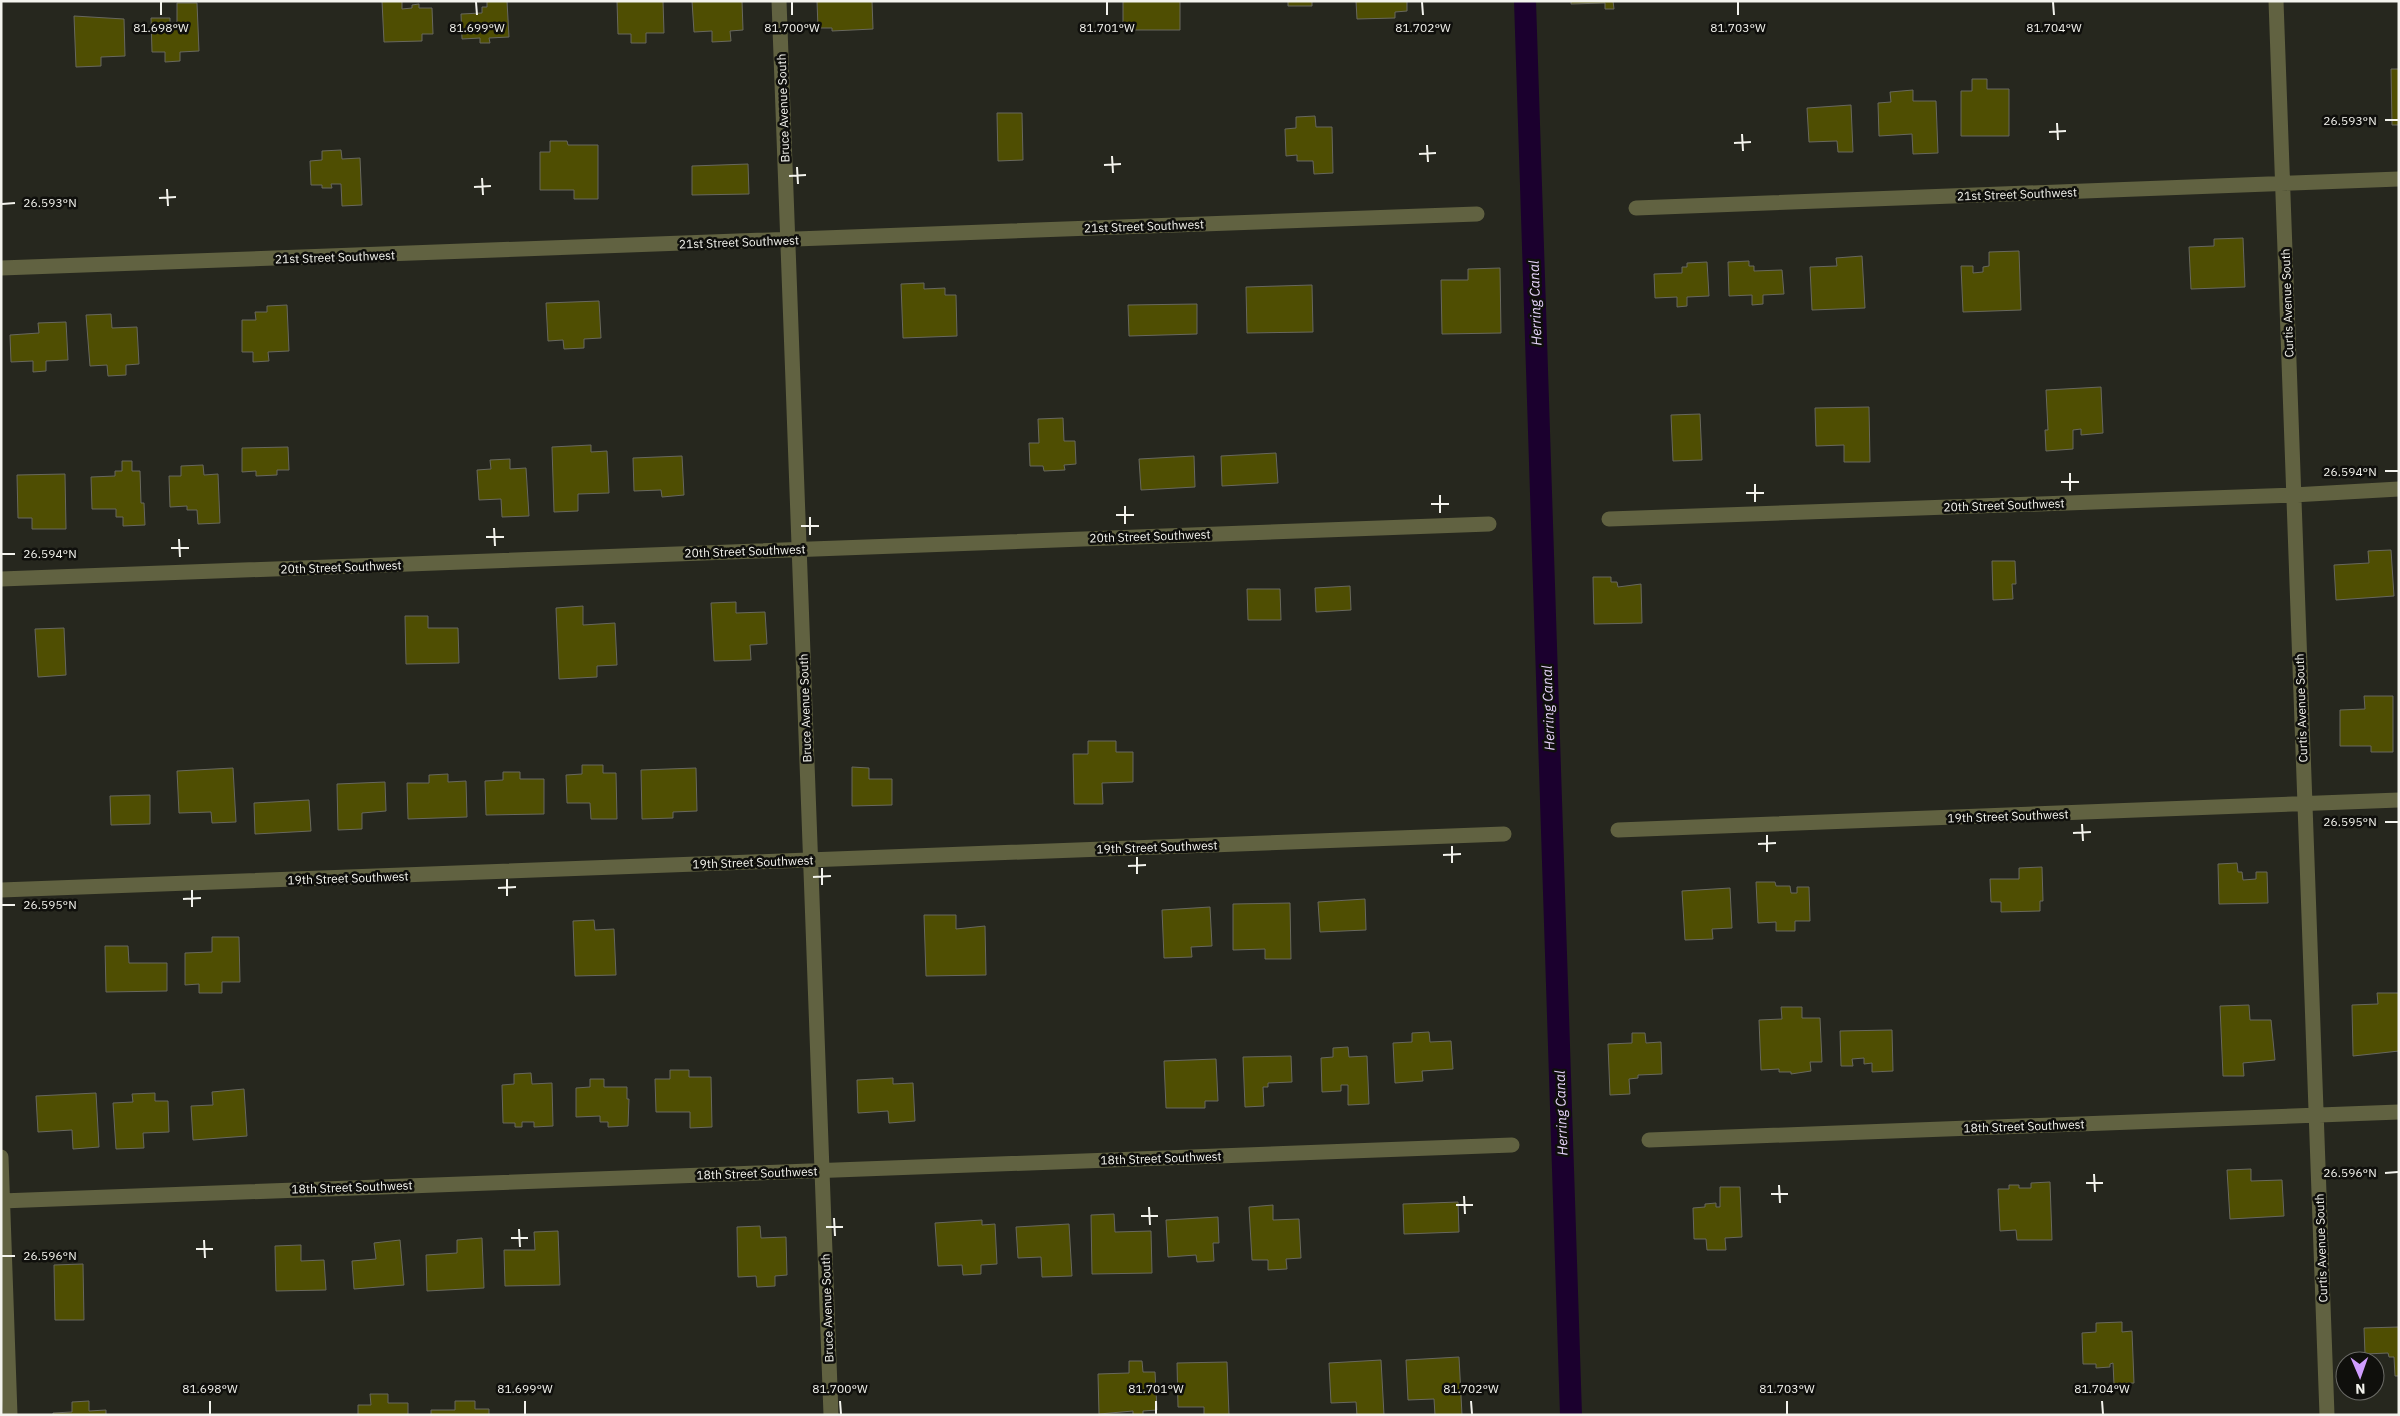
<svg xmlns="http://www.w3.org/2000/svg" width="2400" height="1416" viewBox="0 0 2400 1416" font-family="'IBM Plex Sans',sans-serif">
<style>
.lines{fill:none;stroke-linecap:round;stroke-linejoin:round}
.canal{stroke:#1b002e;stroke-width:22}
.building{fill:#4f4e02;stroke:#68685e}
.street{stroke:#616241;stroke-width:15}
.ticks{fill:none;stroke:#f3f3ed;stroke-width:2}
.labels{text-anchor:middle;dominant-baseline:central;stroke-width:5;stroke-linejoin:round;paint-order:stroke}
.street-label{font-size:12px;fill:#f3f3ed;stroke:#0f0f0c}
.water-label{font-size:14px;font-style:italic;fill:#e6d3fa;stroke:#0f0f0c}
.ticks-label{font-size:12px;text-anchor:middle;fill:#f3f3ed;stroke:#0f0f0c;stroke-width:5;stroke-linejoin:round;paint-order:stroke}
</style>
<rect width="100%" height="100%" fill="#26271e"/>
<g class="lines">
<path class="canal" d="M 1525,1 L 1571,1415"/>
</g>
<path class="building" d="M 382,1 L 402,1 L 402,9 L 412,8 L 412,5 L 419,4 L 419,8 L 432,8 L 433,34 L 422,34 L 422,41 L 384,42 Z
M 487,1 L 507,1 L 509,37 L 489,38 L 490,43 L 480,43 L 480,38 L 462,39 L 461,14 L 482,13 L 482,7 L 487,7 Z
M 617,1 L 663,1 L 664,33 L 646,33 L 646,43 L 631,43 L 631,34 L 618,34 Z
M 692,1 L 742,1 L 743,30 L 730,31 L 731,41 L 712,42 L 712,31 L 694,32 Z
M 817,1 L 872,1 L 873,29 L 832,31 L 832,28 L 818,28 Z
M 1123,1 L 1180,1 L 1180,30 L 1123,30 Z
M 1288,1 L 1312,1 L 1312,6 L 1288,6 Z
M 1356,1 L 1407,1 L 1407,11 L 1395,12 L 1395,18 L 1357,19 Z
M 1571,1 L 1613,1 L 1614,9 L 1605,9 L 1605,3 L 1571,4 Z
M 177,3 L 197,3 L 199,51 L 180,52 L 180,61 L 165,62 L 165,52 L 152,52 L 151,18 L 170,18 L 170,24 L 177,23 Z
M 74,16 L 124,19 L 125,56 L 101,57 L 101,66 L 76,67 Z
M 2391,69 L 2399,69 L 2399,125 L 2392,125 Z
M 1972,79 L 1987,79 L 1987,89 L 2009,89 L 2009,136 L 1961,136 L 1961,91 L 1972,91 Z
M 1913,90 L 1913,101 L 1936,101 L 1938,153 L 1913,154 L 1912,134 L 1879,136 L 1878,103 L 1891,102 L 1890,92 Z
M 1851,105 L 1853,152 L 1838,152 L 1837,141 L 1809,142 L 1807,108 Z
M 997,113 L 1022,113 L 1023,160 L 998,161 Z
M 1315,116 L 1316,127 L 1332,127 L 1333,173 L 1314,174 L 1313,161 L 1297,161 L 1297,155 L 1286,156 L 1285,129 L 1296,128 L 1296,117 Z
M 550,141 L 567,141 L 568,145 L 598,145 L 598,199 L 574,199 L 574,190 L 540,190 L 540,152 L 550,152 Z
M 341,150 L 342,159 L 360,158 L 362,205 L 342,206 L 341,184 L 331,184 L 332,188 L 322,188 L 322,185 L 311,185 L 310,161 L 322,160 L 322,151 Z
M 748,164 L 749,194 L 692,195 L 692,166 Z
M 2243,238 L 2245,287 L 2191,289 L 2189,247 L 2214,246 L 2214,239 Z
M 2019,251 L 2021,310 L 1963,312 L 1961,266 L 1973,266 L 1973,273 L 1983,272 L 1983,267 L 1989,266 L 1989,252 Z
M 1862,256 L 1865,308 L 1812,310 L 1810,267 L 1837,266 L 1836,258 Z
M 1749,261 L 1749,266 L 1754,266 L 1754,271 L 1782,270 L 1784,294 L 1763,295 L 1763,304 L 1752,305 L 1752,295 L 1729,296 L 1728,262 Z
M 1707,262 L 1709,296 L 1687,297 L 1687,306 L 1677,307 L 1677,297 L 1655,298 L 1654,274 L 1682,273 L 1682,267 L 1687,267 L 1687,263 Z
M 1500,268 L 1501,333 L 1442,334 L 1441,280 L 1468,280 L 1468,269 Z
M 924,283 L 924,289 L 945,288 L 945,295 L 956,295 L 957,336 L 903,338 L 901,284 Z
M 1312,285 L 1313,332 L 1247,333 L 1246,287 Z
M 599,301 L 601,338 L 584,339 L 584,348 L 564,349 L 563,340 L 548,341 L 546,303 Z
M 1197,304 L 1197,334 L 1129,336 L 1128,305 Z
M 287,305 L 289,351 L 268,352 L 269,361 L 253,362 L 253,352 L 242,352 L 242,320 L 256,320 L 255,312 L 267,312 L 267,306 Z
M 111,314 L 112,328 L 137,327 L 139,364 L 126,365 L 126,375 L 108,376 L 107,365 L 90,366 L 86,315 Z
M 66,322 L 68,360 L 46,361 L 46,371 L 33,372 L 33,361 L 11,362 L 10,335 L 39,333 L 38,323 Z
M 2101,387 L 2103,433 L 2081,435 L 2081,429 L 2073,430 L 2073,449 L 2046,451 L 2045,430 L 2048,430 L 2046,390 Z
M 1869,407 L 1870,462 L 1844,462 L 1844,445 L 1816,446 L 1815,408 Z
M 1700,414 L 1702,460 L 1673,461 L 1671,415 Z
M 1063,418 L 1064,441 L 1075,441 L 1076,464 L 1064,465 L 1065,470 L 1044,471 L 1043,466 L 1030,466 L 1029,443 L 1039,443 L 1038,419 Z
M 591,445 L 591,452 L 607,451 L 609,493 L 578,494 L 578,511 L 554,512 L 552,447 Z
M 288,447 L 289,470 L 277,470 L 277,475 L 256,476 L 256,471 L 242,472 L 242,448 Z
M 1276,453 L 1278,483 L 1222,486 L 1221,456 Z
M 682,456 L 684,495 L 662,497 L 661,490 L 634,491 L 633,458 Z
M 1194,456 L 1195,487 L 1141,490 L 1139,459 Z
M 510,459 L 510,469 L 526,468 L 529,516 L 502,517 L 501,499 L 479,500 L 477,470 L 491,469 L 490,460 Z
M 122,461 L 132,461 L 132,471 L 140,471 L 141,503 L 144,503 L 145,525 L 123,526 L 123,517 L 116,517 L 116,509 L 92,509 L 91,477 L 115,476 L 115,471 L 122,471 Z
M 203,465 L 204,475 L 218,474 L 220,523 L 198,524 L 197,510 L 187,510 L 187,506 L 170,507 L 169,476 L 181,476 L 181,466 Z
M 65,474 L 66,529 L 32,529 L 32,518 L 18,518 L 17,475 Z
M 2391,550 L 2394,596 L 2336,600 L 2334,565 L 2369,563 L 2368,551 Z
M 1992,561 L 2015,561 L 2016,584 L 2012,584 L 2013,599 L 1993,600 Z
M 1593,577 L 1611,577 L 1611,582 L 1617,582 L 1618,587 L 1641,584 L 1642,623 L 1594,624 Z
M 1350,586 L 1351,610 L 1316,612 L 1315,588 Z
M 1247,589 L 1280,589 L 1281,620 L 1248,620 Z
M 736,602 L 736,613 L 765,612 L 767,644 L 750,645 L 751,660 L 714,661 L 711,603 Z
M 583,606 L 583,625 L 615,623 L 617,665 L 597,666 L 597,677 L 559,679 L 556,608 Z
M 405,616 L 428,616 L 428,628 L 458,628 L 459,663 L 406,664 Z
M 64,628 L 66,675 L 38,677 L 35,629 Z
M 2364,696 L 2393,696 L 2393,752 L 2371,752 L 2371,746 L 2340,746 L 2340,710 L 2365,709 Z
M 1088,741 L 1116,741 L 1116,752 L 1133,752 L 1133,782 L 1102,783 L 1103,804 L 1074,804 L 1073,754 L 1088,754 Z
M 582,765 L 603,765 L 603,773 L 616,773 L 617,819 L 591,819 L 590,803 L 567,803 L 566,775 L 582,774 Z
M 852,767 L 869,768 L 869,779 L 892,779 L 892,805 L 852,806 Z
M 233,768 L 236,822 L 212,823 L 211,812 L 179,813 L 177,771 Z
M 696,768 L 697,811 L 673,812 L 673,818 L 642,819 L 641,770 Z
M 503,772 L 520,772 L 520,779 L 544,779 L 544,814 L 486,815 L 485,781 L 503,780 Z
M 448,774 L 448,782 L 466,781 L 467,817 L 408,819 L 407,783 L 429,783 L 429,775 Z
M 385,782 L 386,811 L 362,813 L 362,829 L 338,830 L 337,784 Z
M 150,795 L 150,824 L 111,825 L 110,796 Z
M 309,800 L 311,831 L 255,834 L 254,803 Z
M 2237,863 L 2238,872 L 2242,872 L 2243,880 L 2256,879 L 2256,872 L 2267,872 L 2268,903 L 2219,904 L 2218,864 Z
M 2042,867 L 2043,901 L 2040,901 L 2040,911 L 2001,912 L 2001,902 L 1991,902 L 1990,879 L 2019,879 L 2019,868 Z
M 1756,882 L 1775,882 L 1776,886 L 1790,886 L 1791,893 L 1797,893 L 1797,887 L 1809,887 L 1810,921 L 1795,921 L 1795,931 L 1776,931 L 1776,922 L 1758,923 Z
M 1730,888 L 1732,928 L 1712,929 L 1713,939 L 1685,940 L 1682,891 Z
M 1365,899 L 1366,930 L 1320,932 L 1318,902 Z
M 1290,903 L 1291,959 L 1265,959 L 1265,949 L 1233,950 L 1233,904 Z
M 1210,907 L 1212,946 L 1191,947 L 1192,957 L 1164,958 L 1162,910 Z
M 924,915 L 956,915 L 956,929 L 985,926 L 986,975 L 926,976 Z
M 594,920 L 595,930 L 614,929 L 616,975 L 575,976 L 573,921 Z
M 212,937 L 239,937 L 240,982 L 222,982 L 222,993 L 199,993 L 199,984 L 185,985 L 185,953 L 212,952 Z
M 105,946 L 128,946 L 129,963 L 167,963 L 167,991 L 106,992 Z
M 2377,993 L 2399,993 L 2399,1051 L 2353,1056 L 2352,1005 L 2378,1004 Z
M 2249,1005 L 2250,1020 L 2271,1020 L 2275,1060 L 2243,1063 L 2244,1076 L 2223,1076 L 2220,1006 Z
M 1781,1007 L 1802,1007 L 1802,1018 L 1820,1018 L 1822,1062 L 1810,1062 L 1811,1071 L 1791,1074 L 1791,1072 L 1779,1072 L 1779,1069 L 1761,1070 L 1759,1020 L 1782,1019 Z
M 1892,1030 L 1893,1071 L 1872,1072 L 1872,1063 L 1864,1064 L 1864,1058 L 1852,1059 L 1853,1066 L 1841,1066 L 1840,1031 Z
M 1429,1032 L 1430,1042 L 1451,1041 L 1453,1069 L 1422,1071 L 1423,1081 L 1395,1083 L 1393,1043 L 1412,1042 L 1412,1033 Z
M 1632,1033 L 1645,1033 L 1646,1043 L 1661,1042 L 1662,1074 L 1638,1075 L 1638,1078 L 1629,1079 L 1630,1094 L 1610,1095 L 1608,1044 L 1632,1043 Z
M 1348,1047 L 1349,1057 L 1367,1056 L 1369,1104 L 1348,1105 L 1348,1085 L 1341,1085 L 1341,1091 L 1322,1092 L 1321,1058 L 1333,1057 L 1333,1048 Z
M 1291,1056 L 1292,1082 L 1268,1083 L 1268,1087 L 1263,1087 L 1264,1106 L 1245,1107 L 1243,1057 Z
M 1216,1059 L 1218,1101 L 1205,1101 L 1205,1108 L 1166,1108 L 1164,1061 Z
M 670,1070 L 689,1070 L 689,1077 L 711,1077 L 712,1127 L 690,1128 L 690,1112 L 656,1112 L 655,1079 L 670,1079 Z
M 531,1073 L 532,1084 L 552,1083 L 553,1126 L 534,1127 L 534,1122 L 522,1122 L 522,1127 L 515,1127 L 515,1123 L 503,1123 L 502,1085 L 514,1084 L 514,1074 Z
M 893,1078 L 893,1084 L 913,1083 L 915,1121 L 889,1123 L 888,1111 L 858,1113 L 857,1080 Z
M 590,1079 L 604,1079 L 604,1087 L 627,1087 L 627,1099 L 629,1099 L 628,1126 L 608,1127 L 608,1122 L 600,1122 L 600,1116 L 576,1117 L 576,1088 L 590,1087 Z
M 244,1089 L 247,1136 L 193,1140 L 191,1106 L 213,1105 L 212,1092 Z
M 96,1093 L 99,1147 L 73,1149 L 72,1130 L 38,1132 L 36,1096 Z
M 155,1093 L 155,1101 L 168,1101 L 169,1132 L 143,1133 L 144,1148 L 116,1149 L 113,1103 L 133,1102 L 132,1094 Z
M 2251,1169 L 2251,1181 L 2282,1180 L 2284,1216 L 2230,1219 L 2227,1170 Z
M 2050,1182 L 2052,1240 L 2017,1240 L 2016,1230 L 2000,1231 L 1998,1189 L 2009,1189 L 2009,1185 L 2019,1185 L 2019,1188 L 2031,1188 L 2031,1183 Z
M 1720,1187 L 1740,1187 L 1742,1237 L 1725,1238 L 1726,1250 L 1707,1250 L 1706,1239 L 1694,1239 L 1693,1208 L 1705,1207 L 1705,1204 L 1716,1203 L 1716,1207 L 1720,1207 Z
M 1458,1202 L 1459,1232 L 1404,1234 L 1403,1204 Z
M 1273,1205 L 1273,1220 L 1299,1219 L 1301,1258 L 1286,1259 L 1287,1269 L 1268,1270 L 1268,1260 L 1252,1260 L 1249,1207 Z
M 1114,1214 L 1115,1232 L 1151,1231 L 1152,1273 L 1092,1274 L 1091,1215 Z
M 1218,1217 L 1219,1243 L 1213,1243 L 1214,1261 L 1197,1262 L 1196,1255 L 1168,1257 L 1166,1220 Z
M 982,1220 L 982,1225 L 995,1224 L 997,1264 L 981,1265 L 981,1274 L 963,1275 L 962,1265 L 938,1266 L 935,1223 Z
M 1069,1224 L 1072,1276 L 1042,1277 L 1041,1257 L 1018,1258 L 1016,1227 Z
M 760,1226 L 761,1238 L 786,1237 L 787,1275 L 775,1276 L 775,1286 L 757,1287 L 756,1276 L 738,1277 L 737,1227 Z
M 558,1231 L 560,1285 L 505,1286 L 504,1250 L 535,1250 L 534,1232 Z
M 482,1238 L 484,1288 L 427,1291 L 426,1255 L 457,1253 L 457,1240 Z
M 400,1240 L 404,1285 L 354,1289 L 352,1261 L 376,1259 L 374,1243 Z
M 301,1245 L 301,1261 L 324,1260 L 326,1290 L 276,1291 L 275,1246 Z
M 83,1264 L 84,1320 L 55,1320 L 54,1265 Z
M 2122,1322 L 2122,1332 L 2132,1331 L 2134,1383 L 2114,1384 L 2113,1363 L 2110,1364 L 2110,1367 L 2096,1368 L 2096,1364 L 2083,1364 L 2082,1333 L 2096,1332 L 2096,1323 Z
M 2399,1327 L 2399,1376 L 2395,1376 L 2394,1357 L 2389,1357 L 2388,1353 L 2365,1354 L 2364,1328 Z
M 1459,1357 L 1462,1415 L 1435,1415 L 1434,1399 L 1408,1400 L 1406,1360 Z
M 1381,1360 L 1384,1415 L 1357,1415 L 1356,1402 L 1331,1403 L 1329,1363 Z
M 1129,1361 L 1142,1361 L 1143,1372 L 1155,1372 L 1157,1410 L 1143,1411 L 1143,1415 L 1133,1415 L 1133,1411 L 1099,1414 L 1098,1374 L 1129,1373 Z
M 1227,1362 L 1229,1415 L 1204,1415 L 1204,1407 L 1178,1407 L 1177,1363 Z
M 370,1394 L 388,1394 L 388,1403 L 408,1403 L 408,1415 L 358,1415 L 358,1405 L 371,1405 Z
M 89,1401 L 89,1411 L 106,1410 L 106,1415 L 53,1415 L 53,1413 L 72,1412 L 72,1402 Z
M 455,1401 L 475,1401 L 475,1409 L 489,1409 L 489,1415 L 431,1415 L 431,1410 L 455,1410 Z"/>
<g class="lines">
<path class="street" d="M 779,1 L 831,1415
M 2276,1 L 2327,1415
M 1636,208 L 2399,179
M 1,268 L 1477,214
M 1609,519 L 2293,495 L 2399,489
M 1,579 L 1489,524
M 1618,830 L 2399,800
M 1,890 L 1504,834
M 1649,1140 L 2399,1112
M 1,1157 L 10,1415
M 1,1201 L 1512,1145"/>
</g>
<path class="ticks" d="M 161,2 L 161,15M 476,2 L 477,15M 792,2 L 792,15M 1107,2 L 1107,15M 1422,2 L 1423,15M 1738,2 L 1738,15M 2053,2 L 2054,15M 2385,120 L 2398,120M 2057,123 L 2058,140M 2049,132 L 2066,131M 1742,134 L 1743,151M 1734,143 L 1751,142M 1427,145 L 1428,162M 1419,154 L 1436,153M 1112,156 L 1113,173M 1104,165 L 1121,164M 797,167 L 798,184M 789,176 L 806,175M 482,178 L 483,195M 474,187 L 491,186M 167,189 L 168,206M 159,198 L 176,197M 2,204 L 15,203M 2385,471 L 2398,471M 2070,473 L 2070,491M 2061,482 L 2079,482M 1755,484 L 1755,502M 1746,493 L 1764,493M 1440,495 L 1440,513M 1431,504 L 1449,504M 1125,506 L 1125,524M 1116,515 L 1134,515M 810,517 L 810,535M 801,526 L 819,526M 494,528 L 495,546M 486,537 L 504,537M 179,539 L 180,557M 171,548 L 189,548M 2,554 L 15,554M 2385,822 L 2398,822M 2082,824 L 2083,841M 2073,833 L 2091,832M 1767,835 L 1767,852M 1758,844 L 1776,843M 1452,846 L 1452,863M 1443,855 L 1461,854M 1137,857 L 1137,874M 1128,866 L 1146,865M 822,868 L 822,885M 813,877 L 831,876M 507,879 L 507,896M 498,888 L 516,887M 192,890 L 192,907M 183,899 L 201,898M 2,905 L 15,905M 2385,1173 L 2398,1172M 2094,1174 L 2095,1192M 2086,1183 L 2103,1183M 1779,1185 L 1780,1203M 1771,1194 L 1788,1194M 1464,1196 L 1465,1214M 1456,1205 L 1473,1205M 1149,1207 L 1150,1225M 1141,1216 L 1158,1216M 834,1218 L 835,1236M 826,1227 L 843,1227M 519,1229 L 520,1247M 511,1238 L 528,1238M 204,1240 L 205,1258M 196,1249 L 213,1249M 2,1256 L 15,1256M 210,1401 L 210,1414M 525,1401 L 525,1414M 840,1401 L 841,1414M 1156,1401 L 1156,1414M 1471,1401 L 1472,1414M 1787,1401 L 1787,1414M 2102,1401 L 2103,1414"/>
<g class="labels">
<g class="street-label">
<text transform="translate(783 108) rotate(-92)">Bruce Avenue South</text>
<text transform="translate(2017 194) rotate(-2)">21st Street Southwest</text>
<text transform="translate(1144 226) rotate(-2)">21st Street Southwest</text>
<text transform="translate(739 242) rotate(-2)">21st Street Southwest</text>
<text transform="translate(335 257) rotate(-2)">21st Street Southwest</text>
<text transform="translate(2287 303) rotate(-92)">Curtis Avenue South</text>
<text transform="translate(2004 505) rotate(-2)">20th Street Southwest</text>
<text transform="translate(1150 536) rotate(-2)">20th Street Southwest</text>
<text transform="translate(745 551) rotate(-2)">20th Street Southwest</text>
<text transform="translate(341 567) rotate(-2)">20th Street Southwest</text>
<text transform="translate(805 708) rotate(-92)">Bruce Avenue South</text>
<text transform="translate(2301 708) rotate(-92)">Curtis Avenue South</text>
<text transform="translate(2008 816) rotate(-2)">19th Street Southwest</text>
<text transform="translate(1157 847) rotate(-2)">19th Street Southwest</text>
<text transform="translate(753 862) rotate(-2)">19th Street Southwest</text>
<text transform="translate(348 878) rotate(-2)">19th Street Southwest</text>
<text transform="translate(2024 1126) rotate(-2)">18th Street Southwest</text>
<text transform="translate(1161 1158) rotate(-2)">18th Street Southwest</text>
<text transform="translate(757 1173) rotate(-2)">18th Street Southwest</text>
<text transform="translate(352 1187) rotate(-2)">18th Street Southwest</text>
<text transform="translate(2321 1248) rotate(-92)">Curtis Avenue South</text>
<text transform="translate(827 1308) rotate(-92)">Bruce Avenue South</text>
</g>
<g class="water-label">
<text transform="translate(1535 303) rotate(-92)">Herring Canal</text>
<text transform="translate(1548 708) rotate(-92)">Herring Canal</text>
<text transform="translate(1561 1113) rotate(-92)">Herring Canal</text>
</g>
</g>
<g class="ticks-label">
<text x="161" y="32">81.698°W</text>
<text x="477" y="32">81.699°W</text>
<text x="792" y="32">81.700°W</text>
<text x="1107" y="32">81.701°W</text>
<text x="1423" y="32">81.702°W</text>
<text x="1738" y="32">81.703°W</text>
<text x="2054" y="32">81.704°W</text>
<text x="2350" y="125">26.593°N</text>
<text x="50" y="207">26.593°N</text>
<text x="2350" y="476">26.594°N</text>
<text x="50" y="558">26.594°N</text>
<text x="2350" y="826">26.595°N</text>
<text x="50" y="909">26.595°N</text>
<text x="2350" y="1177">26.596°N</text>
<text x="50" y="1260">26.596°N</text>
<text x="210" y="1393">81.698°W</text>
<text x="525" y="1393">81.699°W</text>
<text x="840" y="1393">81.700°W</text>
<text x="1156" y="1393">81.701°W</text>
<text x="1471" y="1393">81.702°W</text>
<text x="1787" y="1393">81.703°W</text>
<text x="2102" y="1393">81.704°W</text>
</g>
<rect width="2400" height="1416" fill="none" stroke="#f3f3ed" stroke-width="5"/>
<g transform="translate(2360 1376) rotate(178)"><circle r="24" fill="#0f0f0c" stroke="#6a6a66"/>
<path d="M0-4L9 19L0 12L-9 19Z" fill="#d09dff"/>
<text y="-8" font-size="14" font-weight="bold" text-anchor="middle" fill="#f3f3ed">N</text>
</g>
</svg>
